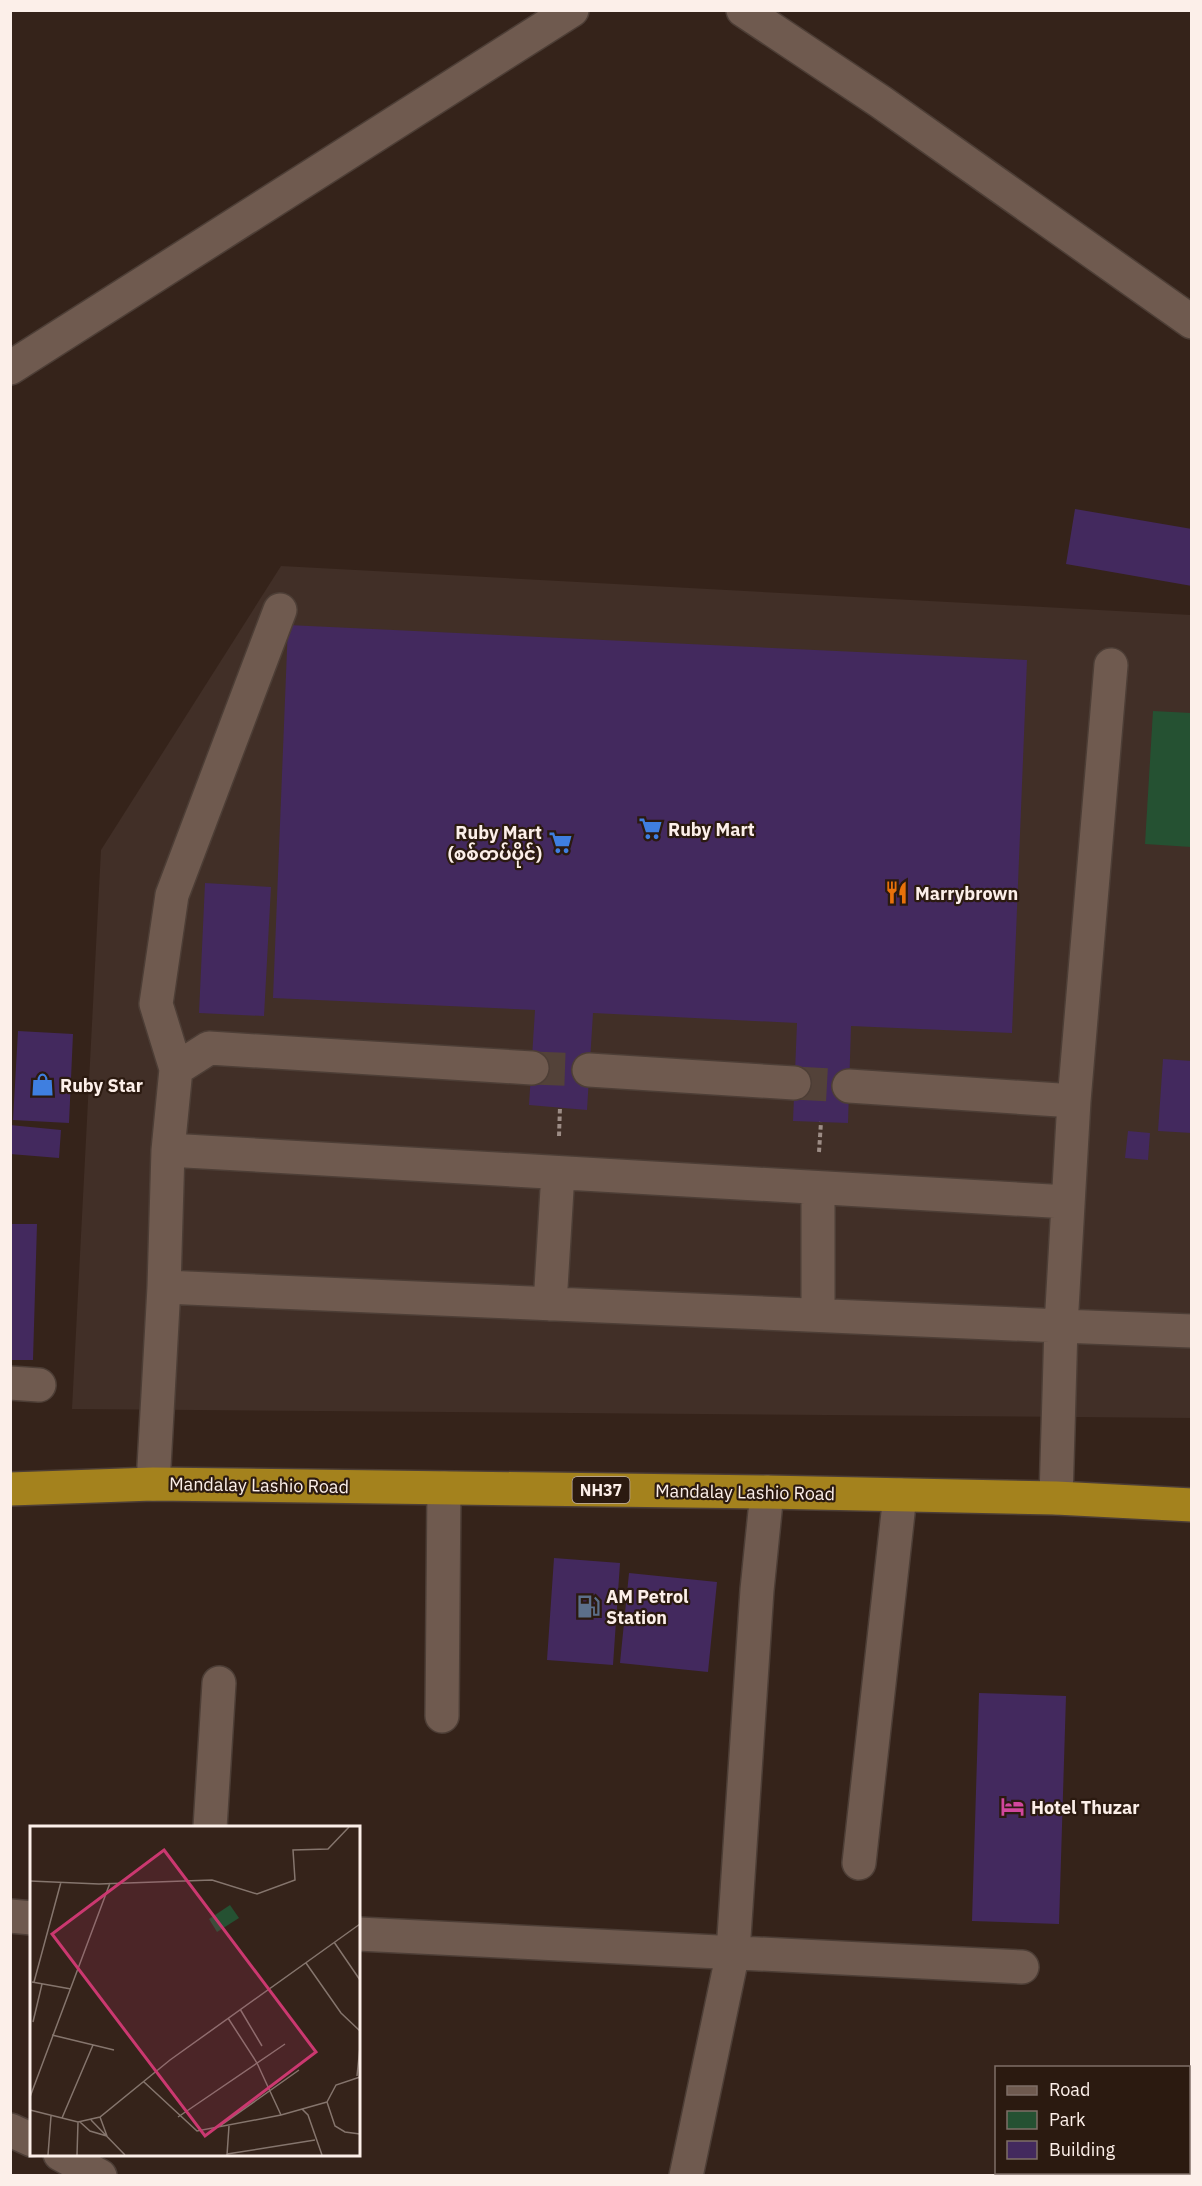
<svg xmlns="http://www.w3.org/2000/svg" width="1202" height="2186" viewBox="0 0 1202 2186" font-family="'IBM Plex Sans','Noto Sans Myanmar',sans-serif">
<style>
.commercial{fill:#412f27}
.green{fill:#255132}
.building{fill:#43295e}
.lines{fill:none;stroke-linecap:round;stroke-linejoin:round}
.minor-tunnel{stroke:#534239;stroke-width:33;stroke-dasharray:33 16;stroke-linecap:butt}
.minor-casing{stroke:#4d3e36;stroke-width:36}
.highway-casing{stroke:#4d3e36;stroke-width:36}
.path{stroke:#9d8d86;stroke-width:4;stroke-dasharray:4.5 3;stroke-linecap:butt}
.minor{stroke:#6f5a4f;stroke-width:33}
.highway{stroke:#a4821d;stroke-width:33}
.labels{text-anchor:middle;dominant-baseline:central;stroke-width:4.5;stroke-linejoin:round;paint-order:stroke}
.shield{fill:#2b1a10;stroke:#bdafa8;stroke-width:1.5}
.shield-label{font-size:16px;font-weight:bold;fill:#fcefe9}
.poi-label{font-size:18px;font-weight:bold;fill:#fcefe9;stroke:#2b1a10;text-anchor:start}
.street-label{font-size:18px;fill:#fcefe9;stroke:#2b1a10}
.inset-road{fill:none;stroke:#85756d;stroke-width:1.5}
.view{fill:#cb3870;fill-opacity:0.15;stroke:#cb3870;stroke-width:3}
.inset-edge{fill:none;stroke:#fcefe9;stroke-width:3}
</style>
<rect width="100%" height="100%" fill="#35231a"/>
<path class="commercial" d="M 281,566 L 1191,615 L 1191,1418 L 72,1409 L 101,850 Z"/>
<path class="green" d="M 1153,711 L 1191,713 L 1191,847 L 1145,844 Z"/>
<path class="building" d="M 1075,509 L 1192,529 L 1192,586 L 1066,564 Z
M 288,625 L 1027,660 L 1012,1033 L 851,1026 L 848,1123 L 793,1121 L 797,1023 L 593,1013 L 587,1110 L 529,1105 L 535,1010 L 273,998 Z
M 205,883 L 271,887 L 264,1016 L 199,1013 Z
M 18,1031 L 73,1034 L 69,1123 L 13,1120 Z
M 1163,1059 L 1192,1061 L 1192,1133 L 1158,1131 Z
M 10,1125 L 61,1130 L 59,1158 L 10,1154 Z
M 1128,1131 L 1150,1133 L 1148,1160 L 1125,1158 Z
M 10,1224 L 37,1224 L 33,1360 L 10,1360 Z
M 554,1558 L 620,1563 L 613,1665 L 547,1660 Z
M 629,1573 L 717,1582 L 708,1672 L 620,1663 Z
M 979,1693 L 1066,1696 L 1059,1924 L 972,1921 Z"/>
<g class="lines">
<path class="minor-tunnel" d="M 532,1068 L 589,1070
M 794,1083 L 849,1086"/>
<defs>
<path id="minor" d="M 743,10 L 881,102 L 1192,322
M 10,368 L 572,10
M 1111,665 L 1074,1101 L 1061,1326 L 1192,1331
M 176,1069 L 156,1004 L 172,895 L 280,610
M 589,1070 L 794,1083
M 849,1086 L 1074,1101
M 168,1150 L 1068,1202
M 164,1287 L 168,1150 L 176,1069 L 209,1048 L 532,1068
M 550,1304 L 558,1173
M 818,1315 L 818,1188
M 10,1383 L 39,1385
M 153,1484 L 164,1287 L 1061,1326 L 1056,1498
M 442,1716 L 444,1488
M 210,1828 L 219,1683
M 859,1863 L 900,1495
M 10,1916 L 32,1918
M 358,1934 L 1022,1967
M 10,2130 L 32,2140
M 60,2154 L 100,2176
M 686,2176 L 733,1952 L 757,1590 L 767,1492"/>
<path id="highway" d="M 10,1489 L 153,1484 L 767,1492 L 1056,1498 L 1192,1505"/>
</defs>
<use href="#minor" class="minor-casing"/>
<use href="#highway" class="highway-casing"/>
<path class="path" d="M 559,1136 L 560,1107
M 819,1152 L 821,1122"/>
<use href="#minor" class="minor"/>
<use href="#highway" class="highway"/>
</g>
<defs>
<symbol id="supermarket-bare" viewBox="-9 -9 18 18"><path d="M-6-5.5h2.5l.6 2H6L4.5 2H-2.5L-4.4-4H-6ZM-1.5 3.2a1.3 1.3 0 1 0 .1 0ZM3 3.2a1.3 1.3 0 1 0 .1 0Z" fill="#3f7fe0" stroke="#2b1a10" stroke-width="2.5" paint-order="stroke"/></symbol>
<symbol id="restaurant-bare" viewBox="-9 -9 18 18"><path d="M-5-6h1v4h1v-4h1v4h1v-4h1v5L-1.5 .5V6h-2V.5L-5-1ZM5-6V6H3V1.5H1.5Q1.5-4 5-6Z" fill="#e8710a" stroke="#2b1a10" stroke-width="2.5" paint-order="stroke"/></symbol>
<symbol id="shop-bare" viewBox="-9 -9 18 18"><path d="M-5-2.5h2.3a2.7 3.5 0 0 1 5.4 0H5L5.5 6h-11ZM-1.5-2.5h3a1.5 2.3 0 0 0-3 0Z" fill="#3f7fe0" stroke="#2b1a10" stroke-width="2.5" paint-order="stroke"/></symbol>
<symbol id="fuel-bare" viewBox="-9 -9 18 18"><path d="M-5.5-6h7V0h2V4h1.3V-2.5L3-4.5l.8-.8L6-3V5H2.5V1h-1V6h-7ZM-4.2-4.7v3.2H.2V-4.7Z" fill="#5c6f8a" stroke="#2b1a10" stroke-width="2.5" paint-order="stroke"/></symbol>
<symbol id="hotel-bare" viewBox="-9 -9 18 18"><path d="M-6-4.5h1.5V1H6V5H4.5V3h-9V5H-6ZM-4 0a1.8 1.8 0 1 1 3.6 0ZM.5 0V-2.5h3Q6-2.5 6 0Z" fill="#d1479c" stroke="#2b1a10" stroke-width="2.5" paint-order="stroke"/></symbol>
</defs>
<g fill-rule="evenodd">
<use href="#supermarket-bare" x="634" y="812" width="33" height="33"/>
<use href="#supermarket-bare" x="544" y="826" width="33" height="33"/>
<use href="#restaurant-bare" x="880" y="876" width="33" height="33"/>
<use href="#shop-bare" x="26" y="1068" width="33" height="33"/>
<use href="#fuel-bare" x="572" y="1590" width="33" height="33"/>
<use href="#hotel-bare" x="996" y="1790" width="33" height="33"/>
</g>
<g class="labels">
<rect class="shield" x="572.5" y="1477" width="57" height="26" rx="4.5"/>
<g class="shield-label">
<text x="601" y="1490">NH37</text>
</g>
<g class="poi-label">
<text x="668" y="829">Ruby Mart</text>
<text x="542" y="832" text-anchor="end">Ruby Mart<tspan x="542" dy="21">(စစ်တပ်ပိုင်)</tspan></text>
<text x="915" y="893">Marrybrown</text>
<text x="60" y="1085">Ruby Star</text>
<text x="606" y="1596">AM Petrol<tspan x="606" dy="21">Station</tspan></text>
<text x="1031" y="1807">Hotel Thuzar</text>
</g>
<g class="street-label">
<text transform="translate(259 1485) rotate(1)">Mandalay Lashio Road</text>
<text transform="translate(745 1492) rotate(1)">Mandalay Lashio Road</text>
</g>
</g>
<g transform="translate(30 1826)">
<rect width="330" height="330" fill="#35231a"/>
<path d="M 200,79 L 209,92 L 187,106 L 179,93 Z" fill="#255132"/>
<path class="inset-road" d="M 0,55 L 69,58 L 182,54 L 227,68 L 265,54 L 263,24 L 298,23 L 319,1M 304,116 L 330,154M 276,137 L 311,187 L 330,205M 2,156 L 41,163M 4,156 L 31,56M 210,183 L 232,220M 198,192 L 227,237 L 251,289M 3,196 L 12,158M 22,209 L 84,224M 327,250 L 330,221M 330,251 L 306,259 L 297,276 L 305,300 L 315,306 L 330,308M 114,256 L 167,305 L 251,289 L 297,276M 0,271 L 80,57M 272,283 L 278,289 L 292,329M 0,284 L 48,296 L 70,291 L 140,234 L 330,98M 148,291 L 255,218M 32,292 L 63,219M 61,294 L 95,329M 50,296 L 60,305 L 77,310 L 70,291M 190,300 L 269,244M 197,328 L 285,314M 18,329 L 21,290M 47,329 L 48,296M 197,329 L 199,300"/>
<path class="view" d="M 134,24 L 286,226 L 175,310 L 22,108 Z"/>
<rect width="330" height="330" class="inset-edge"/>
</g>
<rect width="1202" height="2186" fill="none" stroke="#fcefe9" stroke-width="24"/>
<rect x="995" y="2066" width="195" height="108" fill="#2b1a10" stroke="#7f6f67" stroke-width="1.5"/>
<rect x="1007" y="2086" width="30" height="9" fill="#6f5a4f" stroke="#7f6f67" stroke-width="1.5"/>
<text x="1049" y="2096" font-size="18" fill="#fcefe9">Road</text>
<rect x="1007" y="2111" width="30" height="18" fill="#255132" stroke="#7f6f67" stroke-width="1.5"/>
<text x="1049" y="2126" font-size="18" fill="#fcefe9">Park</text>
<rect x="1007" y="2141" width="30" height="18" fill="#43295e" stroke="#7f6f67" stroke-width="1.5"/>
<text x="1049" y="2156" font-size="18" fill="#fcefe9">Building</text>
</svg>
